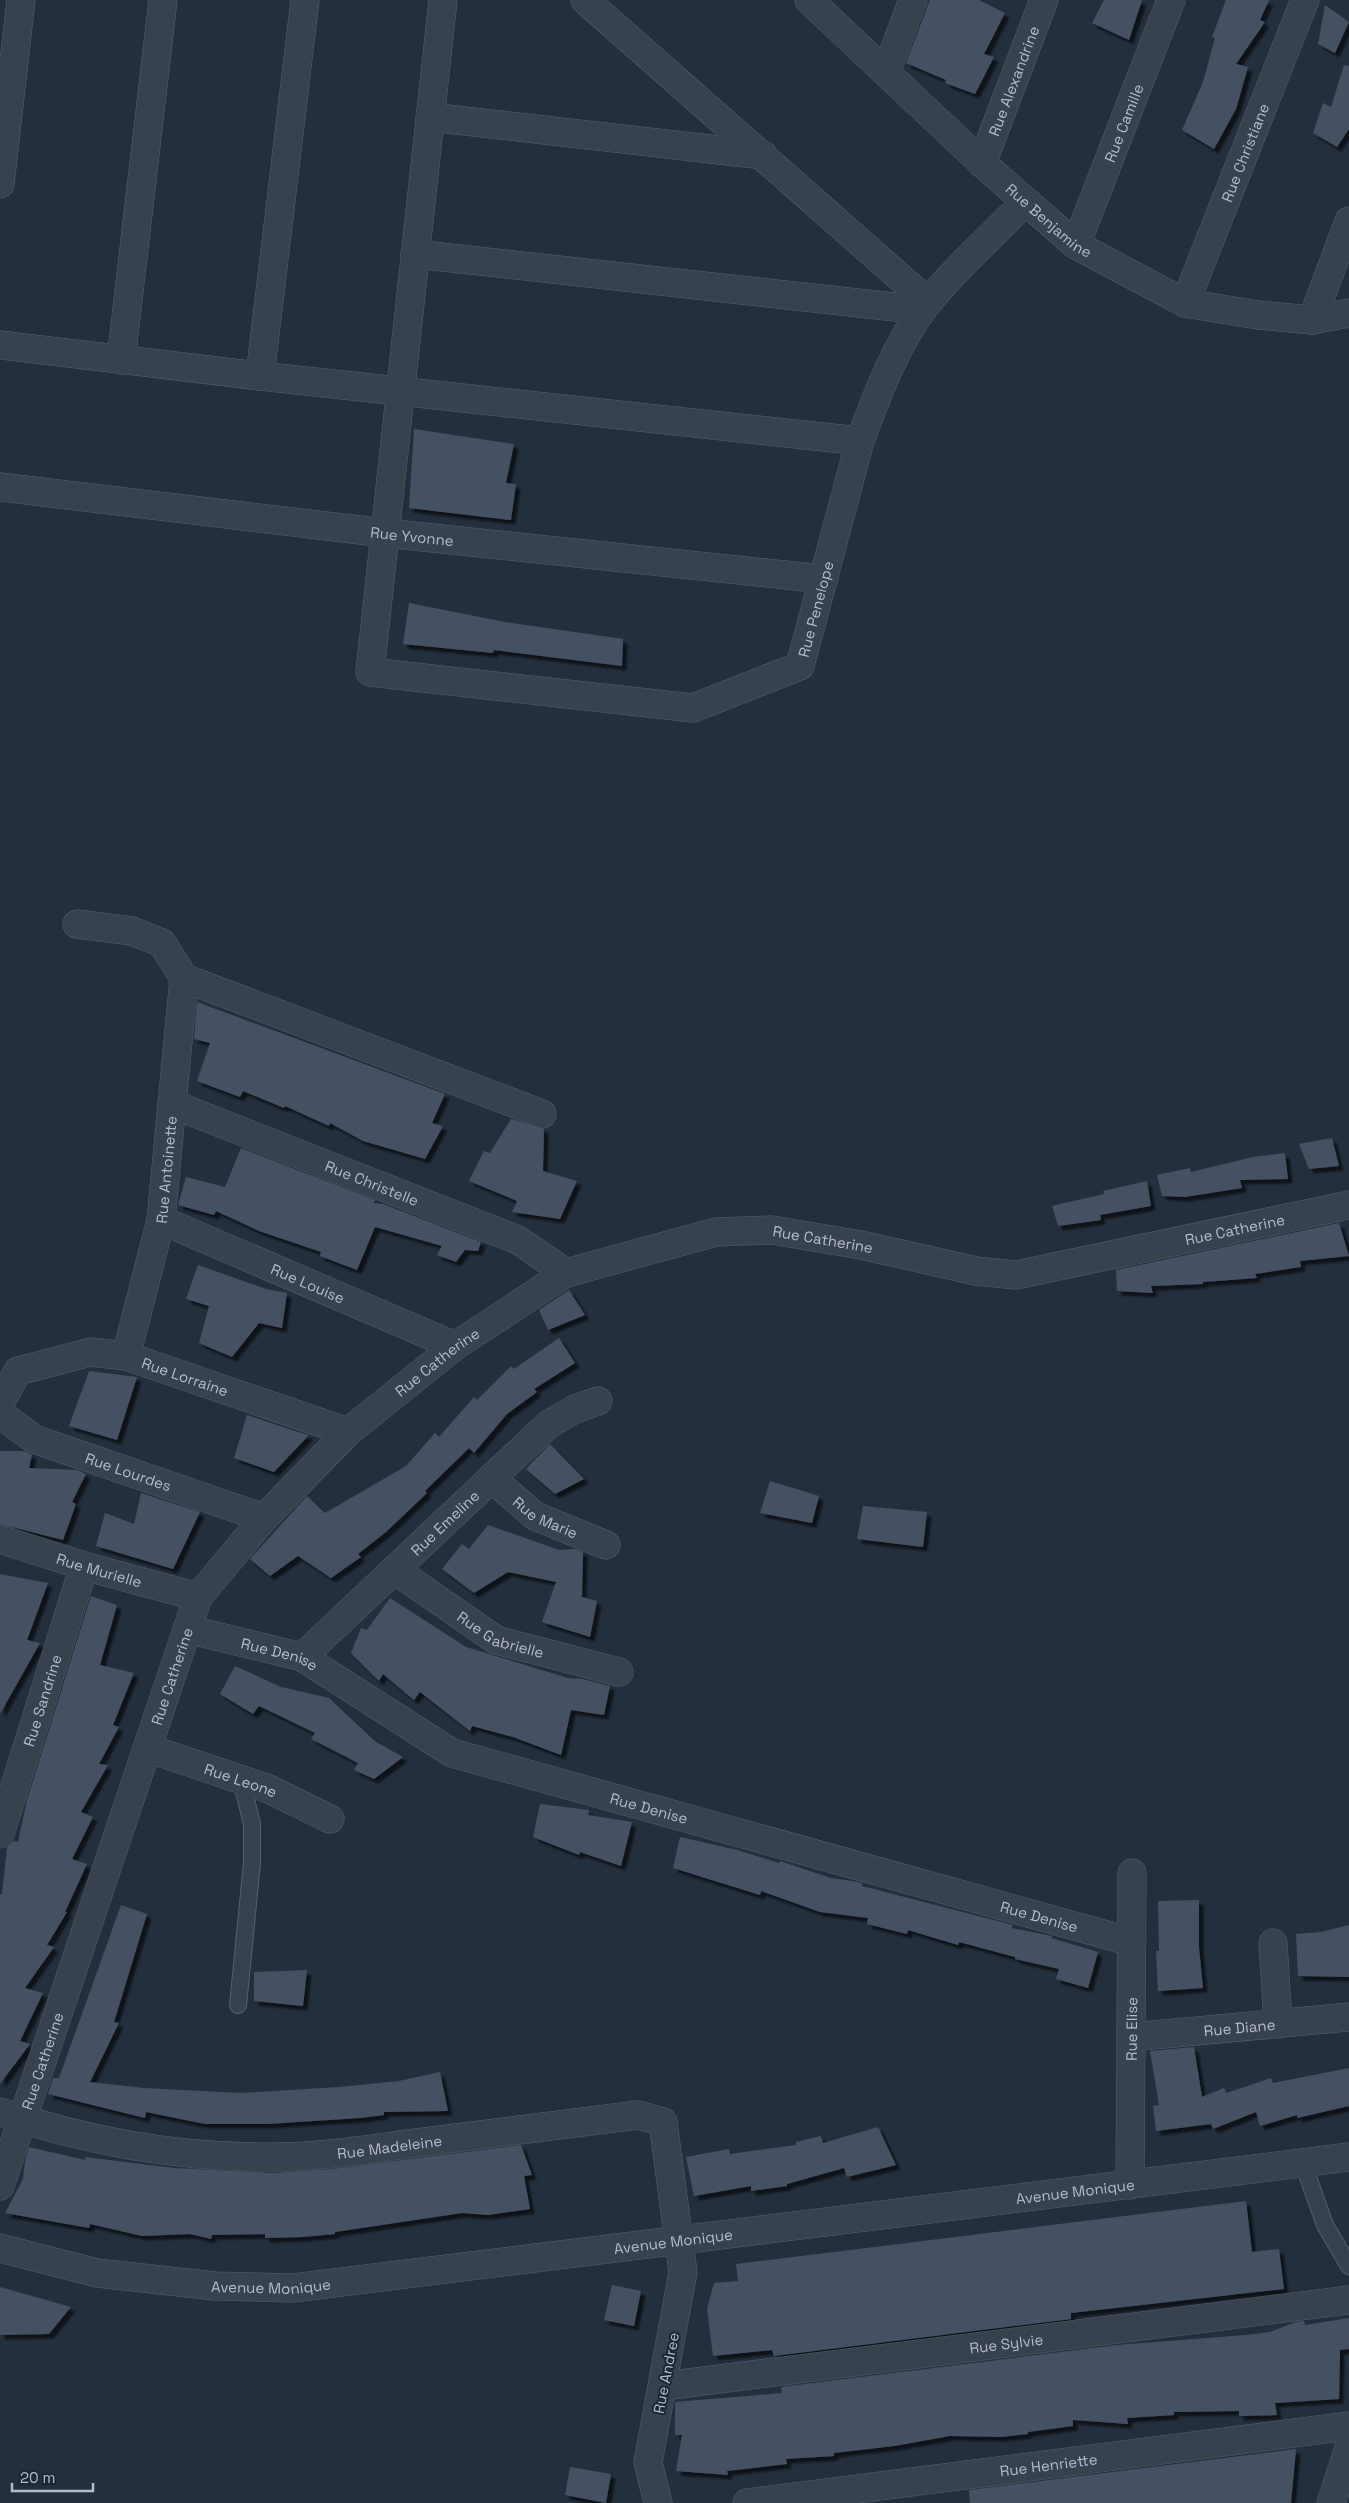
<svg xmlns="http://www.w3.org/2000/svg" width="1349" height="2503" viewBox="0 0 1349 2503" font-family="'Space Grotesk',sans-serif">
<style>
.building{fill:#455162;filter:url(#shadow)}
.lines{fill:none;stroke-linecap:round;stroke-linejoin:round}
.service-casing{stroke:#565f6c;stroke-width:18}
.minor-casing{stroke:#565f6c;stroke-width:29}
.tertiary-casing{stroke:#565f6c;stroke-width:29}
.service{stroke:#38414e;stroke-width:16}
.minor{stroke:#38414e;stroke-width:28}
.tertiary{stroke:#38414e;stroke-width:28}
.labels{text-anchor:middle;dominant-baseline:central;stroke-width:4;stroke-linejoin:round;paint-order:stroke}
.street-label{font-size:15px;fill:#b4bcc9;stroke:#1d2633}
</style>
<defs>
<filter id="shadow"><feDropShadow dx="4.5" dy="4.5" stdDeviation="1" flood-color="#0009"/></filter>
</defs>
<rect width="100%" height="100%" fill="#242f3e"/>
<path class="building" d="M 930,0 L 979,0 L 1005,13 L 984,54 L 994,57 L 975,94 L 945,83 L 946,80 L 906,63 Z
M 1104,0 L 1142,0 L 1129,40 L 1092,23 Z
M 1226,0 L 1269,0 L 1260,20 L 1265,22 L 1236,64 L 1248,67 L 1236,109 L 1214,149 L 1182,130 L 1203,82 L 1215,38 L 1212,37 Z
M 1325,5 L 1349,22 L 1335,53 L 1318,44 Z
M 1344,65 L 1349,66 L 1349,129 L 1337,147 L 1313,133 L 1323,103 L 1331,107 Z
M 414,429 L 514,444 L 506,483 L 516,484 L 511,520 L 409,508 Z
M 409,603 L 505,622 L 623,639 L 622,666 L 494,650 L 493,653 L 403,644 Z
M 197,1002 L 445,1094 L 432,1123 L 443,1126 L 425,1159 L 363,1141 L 330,1123 L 329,1126 L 285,1106 L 284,1108 L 243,1091 L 240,1097 L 197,1081 L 210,1043 L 194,1039 Z
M 511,1119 L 544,1129 L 543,1171 L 577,1181 L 560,1219 L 512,1212 L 517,1201 L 469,1181 L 484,1151 L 490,1153 Z
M 1332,1138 L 1339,1166 L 1309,1169 L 1299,1144 Z
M 241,1148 L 375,1200 L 374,1203 L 383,1204 L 481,1242 L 478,1251 L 465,1250 L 456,1262 L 437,1255 L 442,1246 L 375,1227 L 357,1270 L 320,1256 L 321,1252 L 259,1231 L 216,1211 L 214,1215 L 178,1205 L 186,1177 L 225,1187 Z
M 1285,1153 L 1288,1179 L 1240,1180 L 1242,1188 L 1185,1197 L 1162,1196 L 1157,1175 L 1190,1168 L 1191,1172 L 1253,1157 Z
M 1147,1181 L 1151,1206 L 1100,1215 L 1101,1220 L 1058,1226 L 1052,1206 L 1104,1194 L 1103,1191 Z
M 1339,1223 L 1349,1256 L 1300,1261 L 1301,1267 L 1255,1274 L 1257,1278 L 1203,1282 L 1203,1284 L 1151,1286 L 1153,1293 L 1117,1291 L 1116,1270 Z
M 198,1265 L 266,1289 L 287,1293 L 282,1328 L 259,1323 L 232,1357 L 199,1343 L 209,1306 L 186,1299 Z
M 569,1290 L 585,1315 L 548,1330 L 539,1310 Z
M 559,1338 L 575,1363 L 534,1389 L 537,1392 L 507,1414 L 474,1453 L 469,1448 L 425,1491 L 427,1493 L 386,1532 L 358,1554 L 361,1557 L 331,1578 L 298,1556 L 270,1576 L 250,1559 L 307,1496 L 325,1513 L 406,1466 L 435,1433 L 439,1437 L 474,1397 L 477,1400 L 511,1366 L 514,1369 Z
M 89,1371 L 137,1377 L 117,1440 L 69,1426 Z
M 247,1415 L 298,1432 L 309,1435 L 274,1472 L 234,1458 Z
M 550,1444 L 584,1479 L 555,1494 L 526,1469 Z
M 0,1451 L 24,1451 L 32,1455 L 29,1468 L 77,1470 L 86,1474 L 72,1502 L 76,1504 L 63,1540 L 0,1524 Z
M 770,1481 L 819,1496 L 812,1523 L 760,1513 Z
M 141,1493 L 200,1512 L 173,1569 L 96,1546 L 105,1513 L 134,1524 Z
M 863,1506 L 927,1512 L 923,1547 L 857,1539 Z
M 488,1525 L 559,1550 L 575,1549 L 583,1552 L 582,1597 L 597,1601 L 590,1637 L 542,1622 L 556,1582 L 508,1572 L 474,1593 L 442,1569 L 462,1544 L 469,1549 Z
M 0,1574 L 48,1583 L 27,1640 L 40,1643 L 0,1714 Z
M 91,1596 L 117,1605 L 100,1665 L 134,1673 L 113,1725 L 119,1727 L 99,1764 L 108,1765 L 81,1812 L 93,1817 L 72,1859 L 87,1864 L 65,1912 L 67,1912 L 47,1945 L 54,1947 L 25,1988 L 43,1993 L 20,2041 L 30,2044 L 0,2084 L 0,1894 L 2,1894 L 7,1847 L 14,1841 L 18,1842 L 27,1800 Z
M 390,1598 L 466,1647 L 568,1678 L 583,1679 L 610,1686 L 604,1715 L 571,1710 L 561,1755 L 513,1737 L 472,1726 L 470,1731 L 420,1692 L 414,1700 L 383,1674 L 379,1681 L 351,1653 L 361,1628 L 367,1630 Z
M 235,1666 L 281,1687 L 329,1698 L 376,1742 L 403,1757 L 374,1779 L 354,1770 L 358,1763 L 311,1739 L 315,1733 L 259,1706 L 253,1714 L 220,1694 Z
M 540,1804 L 589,1810 L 588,1815 L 632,1822 L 621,1866 L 580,1852 L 579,1855 L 533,1837 Z
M 680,1837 L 737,1850 L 779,1863 L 780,1861 L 831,1878 L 858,1882 L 862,1883 L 862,1886 L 1013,1925 L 1012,1928 L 1052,1936 L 1051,1938 L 1098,1952 L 1088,1988 L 1056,1979 L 1059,1969 L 1015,1959 L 1015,1957 L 959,1942 L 958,1945 L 908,1930 L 907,1934 L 867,1924 L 868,1918 L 820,1912 L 761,1891 L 760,1895 L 673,1868 Z
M 1199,1900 L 1199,1948 L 1203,1988 L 1158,1991 L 1156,1951 L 1159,1951 L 1158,1901 Z
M 121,1905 L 147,1914 L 114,2022 L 119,2023 L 90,2082 L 144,2088 L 241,2093 L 339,2087 L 399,2081 L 440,2072 L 448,2111 L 384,2112 L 384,2115 L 360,2118 L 267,2124 L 205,2124 L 146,2112 L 145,2118 L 48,2094 L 53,2078 L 59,2078 Z
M 1349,1925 L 1349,1977 L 1298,1976 L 1296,1934 L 1321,1932 Z
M 307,1970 L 303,2006 L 254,2001 L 254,1972 Z
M 1194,2047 L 1202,2097 L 1224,2088 L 1226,2093 L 1271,2078 L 1273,2083 L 1349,2068 L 1349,2106 L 1297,2118 L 1297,2115 L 1260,2126 L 1256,2112 L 1213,2129 L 1211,2124 L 1156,2131 L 1153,2106 L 1159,2105 L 1150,2051 Z
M 878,2127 L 896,2165 L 847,2177 L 844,2168 L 787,2184 L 787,2186 L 751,2191 L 751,2186 L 694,2196 L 686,2157 L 729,2149 L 730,2154 L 796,2145 L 796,2142 L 821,2136 L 823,2143 Z
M 521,2145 L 532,2175 L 524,2176 L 530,2209 L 488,2215 L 462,2213 L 335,2232 L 335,2234 L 303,2237 L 265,2238 L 265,2234 L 212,2235 L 211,2239 L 190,2234 L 142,2236 L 90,2224 L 89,2228 L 5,2213 L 23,2179 L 25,2161 L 29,2147 L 85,2160 L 85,2157 L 174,2168 L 274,2173 L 332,2169 Z
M 1246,2201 L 1252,2252 L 1279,2249 L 1284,2289 L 1071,2313 L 1071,2319 L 774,2356 L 772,2350 L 713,2356 L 707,2309 L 714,2283 L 738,2281 L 736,2264 Z
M 612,2285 L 641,2291 L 634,2326 L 604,2320 Z
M 0,2287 L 71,2307 L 49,2334 L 0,2335 Z
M 1349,2318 L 1349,2349 L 1340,2350 L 1339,2399 L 1275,2403 L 1277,2415 L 1239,2416 L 1239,2411 L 1174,2412 L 1174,2415 L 1127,2418 L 1128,2424 L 1073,2420 L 1073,2426 L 1028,2432 L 1028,2434 L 1001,2437 L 950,2436 L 894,2446 L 834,2453 L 834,2456 L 786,2459 L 787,2464 L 727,2471 L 728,2475 L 676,2471 L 682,2435 L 675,2435 L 675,2402 L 782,2393 L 781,2387 L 1117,2345 L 1246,2335 L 1270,2332 L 1296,2322 L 1304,2321 L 1305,2325 Z
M 1296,2449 L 1291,2503 L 970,2503 L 969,2490 Z
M 570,2467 L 611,2474 L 606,2503 L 565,2495 Z"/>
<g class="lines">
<defs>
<path id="service" d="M 238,2005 L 252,1863 L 252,1824 L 241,1779
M 1303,2163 L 1325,2225 L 1349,2266"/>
<g id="minor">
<path id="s1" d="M 443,0 L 370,672 L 693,708 L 800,666 L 860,441 C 877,395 896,343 927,304 C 954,269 994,234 1025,202"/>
<path d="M 585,0 L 928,302"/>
<path id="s2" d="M 809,0 L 982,163 L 1076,245 L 1185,303 L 1258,315 L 1312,320 L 1349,313"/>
<path d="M 886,72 L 913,0"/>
<path d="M 430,117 L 763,155"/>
<path id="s3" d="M 982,163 L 1044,0"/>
<path d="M 0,184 L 21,0"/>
<path id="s4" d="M 1076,245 L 1171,0"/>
<path d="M 415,254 L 922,310"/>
<path id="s5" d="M 1185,303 L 1305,0"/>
<path d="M 1312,320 L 1349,221"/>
<path d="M 0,345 L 260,376 L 860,441"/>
<path d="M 121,360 L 163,0"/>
<path d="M 260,376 L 305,0"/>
<path id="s6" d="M 0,487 L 385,533 L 824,579"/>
<path d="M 77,924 L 132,931 L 162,943 L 184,978"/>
<path d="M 184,978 L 542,1114"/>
<path id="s7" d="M 172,1104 L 518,1240 L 566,1273"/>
<path id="s8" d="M 161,1220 L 455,1346"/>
<path id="s9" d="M 126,1356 L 161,1220 L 184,978"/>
<path id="s10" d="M 0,1403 L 18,1371 L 91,1352 L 126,1356 L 348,1432"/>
<path id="s11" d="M 0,1414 L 34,1439 L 264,1518"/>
<path id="s12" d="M 491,1478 L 535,1516 L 606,1545"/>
<path id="s13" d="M 0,1539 L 84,1566 L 198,1597"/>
<path id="s14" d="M 395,1570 L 496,1640 L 619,1672"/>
<path id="s15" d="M 187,1629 L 302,1657 L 452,1753 L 1132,1942"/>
<path id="s16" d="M 302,1657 L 549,1424 L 575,1409 L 598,1401"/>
<path id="s17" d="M 147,1748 L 269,1789 L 330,1819"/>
<path id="s18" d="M 0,1834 L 84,1566"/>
<path d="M 1273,1943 L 1278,2024"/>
<path id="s19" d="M 1131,2037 L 1349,2017"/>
<path id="s20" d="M 0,2112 C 89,2142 180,2158 274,2157 C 324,2157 375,2148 424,2142 C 495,2133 567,2124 638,2115 L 663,2122 L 683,2272 L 648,2462 L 658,2503"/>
<path id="s21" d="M 1130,2185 L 1132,1873"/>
<path id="s22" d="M 0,2186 L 198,1597 L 264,1518 L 348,1432 L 455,1346 L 566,1273 L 716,1232 L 772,1230 L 861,1245 L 976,1271 L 1016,1275 L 1349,1205"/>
<path id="s23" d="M 664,2386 L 1349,2300"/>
<path id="s24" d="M 747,2503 L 1349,2426"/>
<path d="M 1331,2503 L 1349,2448"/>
</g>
<g id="tertiary">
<path id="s25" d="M 0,2248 L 97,2273 L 215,2286 L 293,2288 L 1349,2157"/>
</g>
</defs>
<use href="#service" class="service-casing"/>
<use href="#minor" class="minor-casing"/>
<use href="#tertiary" class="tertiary-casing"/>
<use href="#service" class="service"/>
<use href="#minor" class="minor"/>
<use href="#tertiary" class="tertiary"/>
</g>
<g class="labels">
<g class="street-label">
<text stroke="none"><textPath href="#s3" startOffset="88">Rue Alexandrine</textPath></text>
<text stroke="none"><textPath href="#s4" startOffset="131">Rue Camille</textPath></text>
<text stroke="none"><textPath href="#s5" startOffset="162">Rue Christiane</textPath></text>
<text stroke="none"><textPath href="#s2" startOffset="326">Rue Benjamine</textPath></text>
<text stroke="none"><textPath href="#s6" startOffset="415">Rue Yvonne</textPath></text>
<text stroke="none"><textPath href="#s1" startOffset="1175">Rue Penelope</textPath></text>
<text stroke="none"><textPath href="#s9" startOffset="191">Rue Antoinette</textPath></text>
<text stroke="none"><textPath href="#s7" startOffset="215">Rue Christelle</textPath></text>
<text stroke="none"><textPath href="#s22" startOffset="1798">Rue Catherine</textPath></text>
<text stroke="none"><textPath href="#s22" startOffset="1378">Rue Catherine</textPath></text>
<text stroke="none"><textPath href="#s8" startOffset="160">Rue Louise</textPath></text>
<text stroke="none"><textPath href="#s22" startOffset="958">Rue Catherine</textPath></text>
<text stroke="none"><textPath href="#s10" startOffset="210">Rue Lorraine</textPath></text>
<text stroke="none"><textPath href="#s11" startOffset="142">Rue Lourdes</textPath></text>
<text stroke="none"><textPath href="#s12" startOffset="68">Rue Marie</textPath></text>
<text stroke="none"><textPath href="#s16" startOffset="196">Rue Emeline</textPath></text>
<text stroke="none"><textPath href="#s13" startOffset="104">Rue Murielle</textPath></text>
<text stroke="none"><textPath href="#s14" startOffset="125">Rue Gabrielle</textPath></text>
<text stroke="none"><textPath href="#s15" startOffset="96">Rue Denise</textPath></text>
<text stroke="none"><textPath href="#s22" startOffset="538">Rue Catherine</textPath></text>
<text stroke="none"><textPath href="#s18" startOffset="140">Rue Sandrine</textPath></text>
<text stroke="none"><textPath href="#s17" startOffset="99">Rue Leone</textPath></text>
<text stroke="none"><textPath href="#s15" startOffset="501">Rue Denise</textPath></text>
<text stroke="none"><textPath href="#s15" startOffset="906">Rue Denise</textPath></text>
<text stroke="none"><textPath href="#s19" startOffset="109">Rue Diane</textPath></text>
<text stroke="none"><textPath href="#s21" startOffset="156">Rue Elise</textPath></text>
<text stroke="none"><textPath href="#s22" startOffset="132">Rue Catherine</textPath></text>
<text stroke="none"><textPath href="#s20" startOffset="395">Rue Madeleine</textPath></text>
<text stroke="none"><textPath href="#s25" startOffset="1085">Avenue Monique</textPath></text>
<text stroke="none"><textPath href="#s25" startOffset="680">Avenue Monique</textPath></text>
<text stroke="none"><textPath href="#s25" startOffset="275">Avenue Monique</textPath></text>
<text stroke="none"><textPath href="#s23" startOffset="345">Rue Sylvie</textPath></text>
<text transform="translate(666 2373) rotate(-79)">Rue Andree</text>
<text stroke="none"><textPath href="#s24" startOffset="304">Rue Henriette</textPath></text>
</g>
</g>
<path d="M12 2483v8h81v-8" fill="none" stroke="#b4bcc9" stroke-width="2.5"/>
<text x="20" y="2483" font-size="15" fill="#b4bcc9" stroke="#1d2633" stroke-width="4" paint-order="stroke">20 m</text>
</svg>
